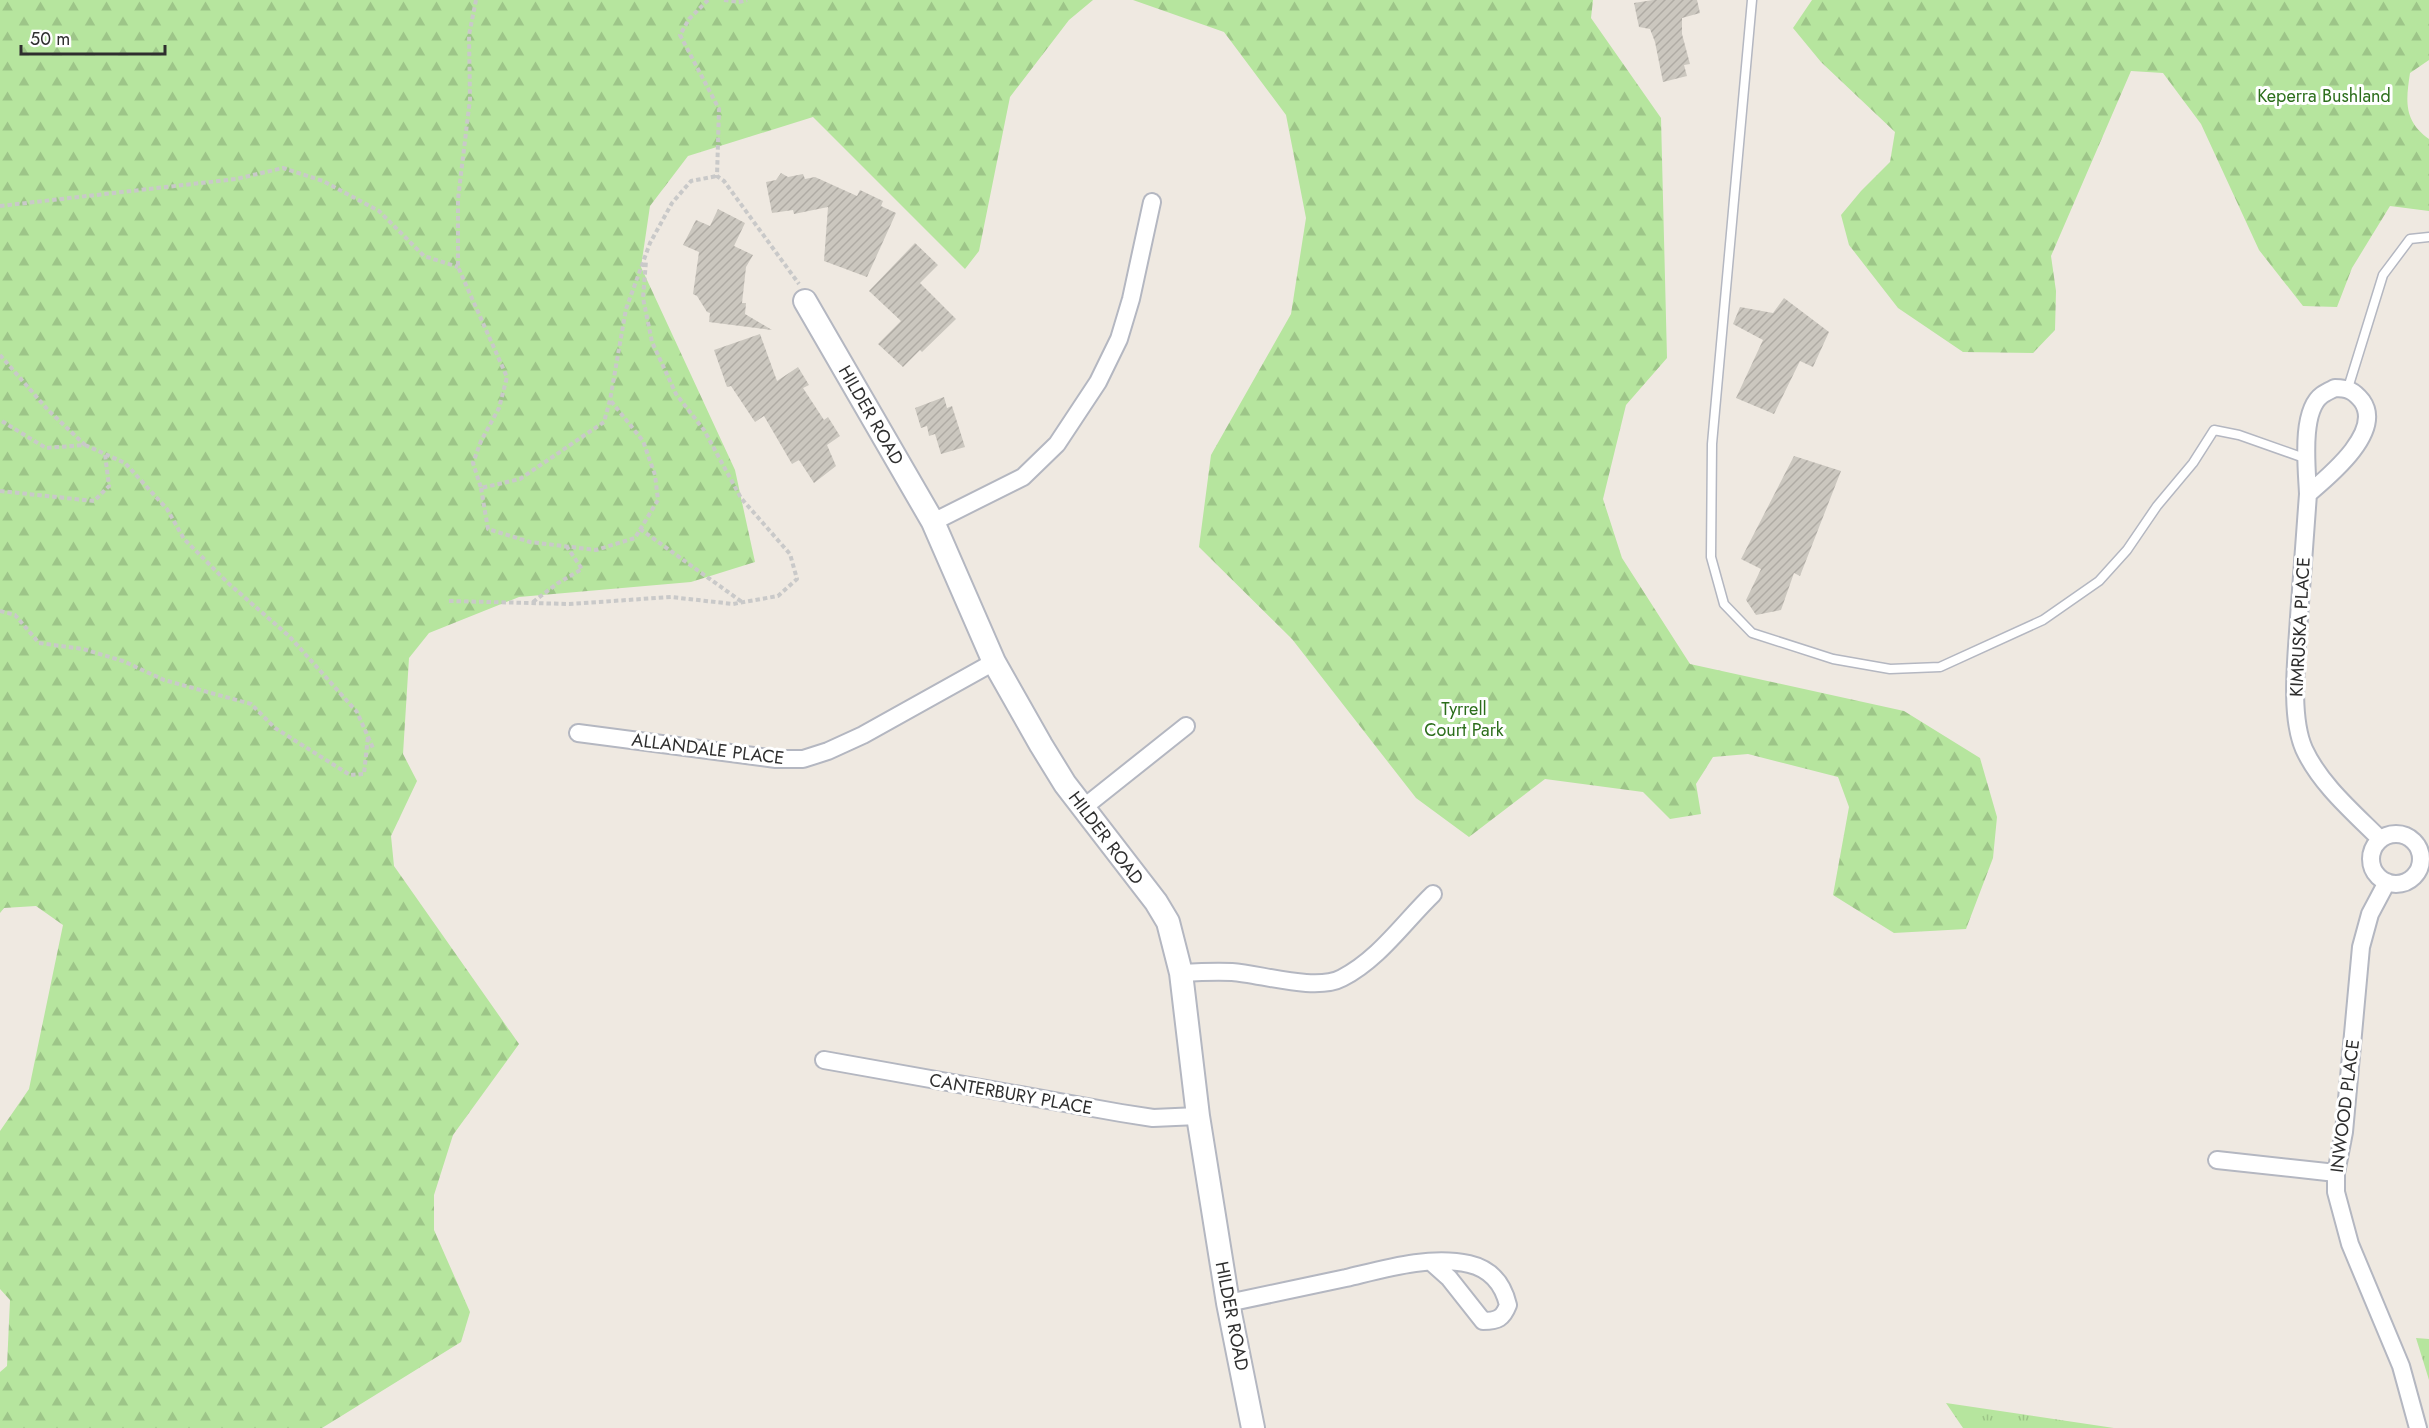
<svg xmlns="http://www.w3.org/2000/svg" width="2429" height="1428" viewBox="0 0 2429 1428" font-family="Jost,sans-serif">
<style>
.grass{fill:url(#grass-tufts)}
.forest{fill:url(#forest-firs)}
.building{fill:url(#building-hatch)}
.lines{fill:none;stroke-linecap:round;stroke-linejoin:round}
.lane-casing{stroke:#b4b7c1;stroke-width:11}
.street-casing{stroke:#b4b7c1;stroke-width:20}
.secondary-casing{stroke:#b4b7c1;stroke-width:26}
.path{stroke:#c9c9c9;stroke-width:4;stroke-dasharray:4.5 3;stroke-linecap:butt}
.lane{stroke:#fff;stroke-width:8}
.street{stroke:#fff;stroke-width:16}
.secondary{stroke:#fff;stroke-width:22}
.labels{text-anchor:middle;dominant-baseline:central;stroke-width:6;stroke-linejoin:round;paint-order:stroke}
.park-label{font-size:18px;fill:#2c6e1b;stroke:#fff}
.street-label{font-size:18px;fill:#2e2e2e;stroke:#fff}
</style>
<defs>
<pattern id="grass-tufts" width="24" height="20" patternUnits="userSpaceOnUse" patternTransform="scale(1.5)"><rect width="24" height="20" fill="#b6e59e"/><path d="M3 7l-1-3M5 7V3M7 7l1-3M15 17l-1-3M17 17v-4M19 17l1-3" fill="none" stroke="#9dc588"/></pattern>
<pattern id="forest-firs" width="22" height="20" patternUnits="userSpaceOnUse" patternTransform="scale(1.5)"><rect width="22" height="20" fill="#b6e59e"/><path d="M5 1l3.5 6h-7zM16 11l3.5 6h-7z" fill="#9dc588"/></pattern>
<pattern id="building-hatch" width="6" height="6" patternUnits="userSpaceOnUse" patternTransform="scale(1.5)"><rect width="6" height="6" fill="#cbc7bf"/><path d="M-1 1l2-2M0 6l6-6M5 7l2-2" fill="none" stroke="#afaba4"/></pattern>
</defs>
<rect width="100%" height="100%" fill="#efe9e1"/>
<path class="grass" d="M 2416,1338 L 2429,1339 L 2429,1380 Z
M 1946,1403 L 2114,1428 L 1963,1428 Z"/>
<path class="forest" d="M 0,0 L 1093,0 L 1069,20 L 1010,97 L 979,251 L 965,269 L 813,117 L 688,156 L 650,206 L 641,267 L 735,470 L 755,562 L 691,582 L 519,597 L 429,633 L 409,658 L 403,754 L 417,781 L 391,836 L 394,866 L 519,1044 L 453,1135 L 434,1195 L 434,1230 L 470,1312 L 461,1342 L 322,1428 L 0,1428 L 0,1372 L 7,1366 L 10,1300 L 0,1289 L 0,1131 L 29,1089 L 63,925 L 36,906 L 4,908 L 0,913 Z
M 1133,0 L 1593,0 L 1591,18 L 1661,118 L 1667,358 L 1626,405 L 1603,499 L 1622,558 L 1690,664 L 1904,711 L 1980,758 L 1997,817 L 1993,858 L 1966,929 L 1894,933 L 1833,895 L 1849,807 L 1838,777 L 1748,754 L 1713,757 L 1696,784 L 1701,814 L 1670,819 L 1643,792 L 1545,779 L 1469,837 L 1416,798 L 1292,639 L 1199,547 L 1211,455 L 1291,314 L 1306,218 L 1286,115 L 1224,32 Z
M 1812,0 L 2429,0 L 2429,60 L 2410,73 C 2406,100 2403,121 2429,139 L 2429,211 L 2390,206 L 2352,268 L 2337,307 L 2303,306 L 2259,250 L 2201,124 L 2163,73 L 2131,71 L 2051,256 L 2056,291 L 2055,330 L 2033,353 L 1963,352 L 1898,308 L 1849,245 L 1841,215 L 1861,191 L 1890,162 L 1895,132 L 1821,62 L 1793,28 Z"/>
<path class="building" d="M 1653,0 L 1697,0 L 1700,13 L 1682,18 L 1682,34 L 1690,64 L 1684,65 L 1687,76 L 1663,82 L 1655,42 L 1650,29 L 1639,27 L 1634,3 Z
M 781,173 L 788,177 L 803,174 L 805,179 L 815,177 L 857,196 L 860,190 L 883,201 L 881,206 L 896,213 L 867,277 L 824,261 L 828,207 L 794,214 L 793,210 L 772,213 L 766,182 L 776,180 Z
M 718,209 L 745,223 L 734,246 L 753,255 L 746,267 L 742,303 L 746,303 L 745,314 L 772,330 L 709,322 L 710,313 L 707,312 L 697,296 L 693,294 L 699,252 L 683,245 L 696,220 L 710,226 Z
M 915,243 L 938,265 L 920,283 L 956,319 L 922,352 L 920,350 L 903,367 L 878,344 L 901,321 L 869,291 Z
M 1784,298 L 1829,332 L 1813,367 L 1800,361 L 1774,414 L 1736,398 L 1763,340 L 1733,324 L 1740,307 L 1773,313 Z
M 760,334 L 777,381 L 798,367 L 809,385 L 803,388 L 824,420 L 828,417 L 840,436 L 827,445 L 836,466 L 814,483 L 799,460 L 792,464 L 764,416 L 755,422 L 731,386 L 727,387 L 714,350 Z
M 944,397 L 947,408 L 952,406 L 965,447 L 941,454 L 935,434 L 929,436 L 927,426 L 921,428 L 915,408 Z
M 1794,456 L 1841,471 L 1800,576 L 1794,573 L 1781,610 L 1756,615 L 1746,600 L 1761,569 L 1741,559 Z"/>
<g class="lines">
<defs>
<path id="lane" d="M 1752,0 L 1712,444 L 1711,557 L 1724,604 L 1752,633 L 1833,659 L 1890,669 L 1940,667 L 2043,620 L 2099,581 L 2127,550 L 2157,506 L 2193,463 L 2214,430 L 2239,435 L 2307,459
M 2348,388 L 2383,275 L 2410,239 L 2429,237"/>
<path id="street" d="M 2335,388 C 2348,388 2354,391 2362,401 C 2384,432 2328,477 2308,494 C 2307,469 2300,411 2322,395 C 2326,392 2331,390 2335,388 Z
M 2308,494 C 2305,535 2302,576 2299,617 C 2297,654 2289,715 2304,749 C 2320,784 2353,812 2380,839
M 933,522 L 1023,477 L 1057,444 L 1098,382 L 1119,339 L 1131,299 L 1152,202
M 578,733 L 776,759 L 803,759 L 828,751 L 863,735 L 994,662
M 1083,808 L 1186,726
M2371 859a25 25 0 1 1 50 0a25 25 0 1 1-50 0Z
M 2387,882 L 2370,914 L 2361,947 L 2344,1132 L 2336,1173 L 2336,1192 L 2350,1244 L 2401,1366 L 2418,1428
M 1181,973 C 1198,972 1215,971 1232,972 C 1261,974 1316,992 1342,978 C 1379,959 1404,922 1433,894
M 824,1060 L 1121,1113 L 1153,1118 L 1198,1116
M 2217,1160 L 2336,1173
M 1228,1303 C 1267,1295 1307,1286 1346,1278 C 1384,1269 1430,1255 1469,1264 C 1491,1269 1503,1284 1508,1305 C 1503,1318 1498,1321 1483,1321 L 1449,1278 L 1431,1262"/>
<path id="secondary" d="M 805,301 L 933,522 L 994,662 L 1041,745 L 1065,784 L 1156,902 L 1168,922 L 1181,973 L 1198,1116 L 1228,1303 L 1253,1428"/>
</defs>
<use href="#lane" class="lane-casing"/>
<use href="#street" class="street-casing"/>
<use href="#secondary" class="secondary-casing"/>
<path class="path" d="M 476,0 L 469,35 L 470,99 L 458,199 L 458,267 L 507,377 L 499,408 L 481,441 L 473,463 L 481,488 L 520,479 L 604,422 L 610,400 L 626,309 L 650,243 L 672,203 L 691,181 L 717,176
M 708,0 L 689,19 L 680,35 L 719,109 L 717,176 L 724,181 L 799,284
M 724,0 L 739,2 L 747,0
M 0,206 L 236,179 L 283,168 L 323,181 L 379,211 L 424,256 L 458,267
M 0,355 L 48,410 L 85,445 L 46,448 L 0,420
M 85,445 L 125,463 L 167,509 L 184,539 L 228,583 L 289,636 L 357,712 L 373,748
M 481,488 L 488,529 L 530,542 L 596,550 L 635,538 L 658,500 L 655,475 L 643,441 L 611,401
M 0,491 L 94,501 L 109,486 L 105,454
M 640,529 L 742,602
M 449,601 L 569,604 L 671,597 L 733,604 L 778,596 L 797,579 L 790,554 L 741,498 L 704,430 L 676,394 L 652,342 L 643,298 L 646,261
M 533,602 L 558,583 L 582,569 L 567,547
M 0,611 L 15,615 L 39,643 L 83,649 L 123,661 L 164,680 L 251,704 L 275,728 L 350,775 L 364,774 L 368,736"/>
<use href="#lane" class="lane"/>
<use href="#street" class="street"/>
<use href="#secondary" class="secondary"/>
</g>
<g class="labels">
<g class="park-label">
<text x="2324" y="96">Keperra Bushland</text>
<text x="1464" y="709">Tyrrell<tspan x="1464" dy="21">Court Park</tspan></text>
</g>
<g class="street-label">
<text transform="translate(871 415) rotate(60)">HILDER ROAD</text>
<text transform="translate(2300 627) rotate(-87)">KIMRUSKA PLACE</text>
<text transform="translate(708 749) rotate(7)">ALLANDALE PLACE</text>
<text transform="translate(1106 838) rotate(53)">HILDER ROAD</text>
<text transform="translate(1011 1094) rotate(10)">CANTERBURY PLACE</text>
<text transform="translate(2345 1106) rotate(-83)">INWOOD PLACE</text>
<text transform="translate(1232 1316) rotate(79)">HILDER ROAD</text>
</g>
</g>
<path d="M21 45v9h144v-9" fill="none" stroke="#2e2e2e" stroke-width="3"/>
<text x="30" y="45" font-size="18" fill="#2e2e2e" stroke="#ffffff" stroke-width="4.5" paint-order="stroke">50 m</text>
</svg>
